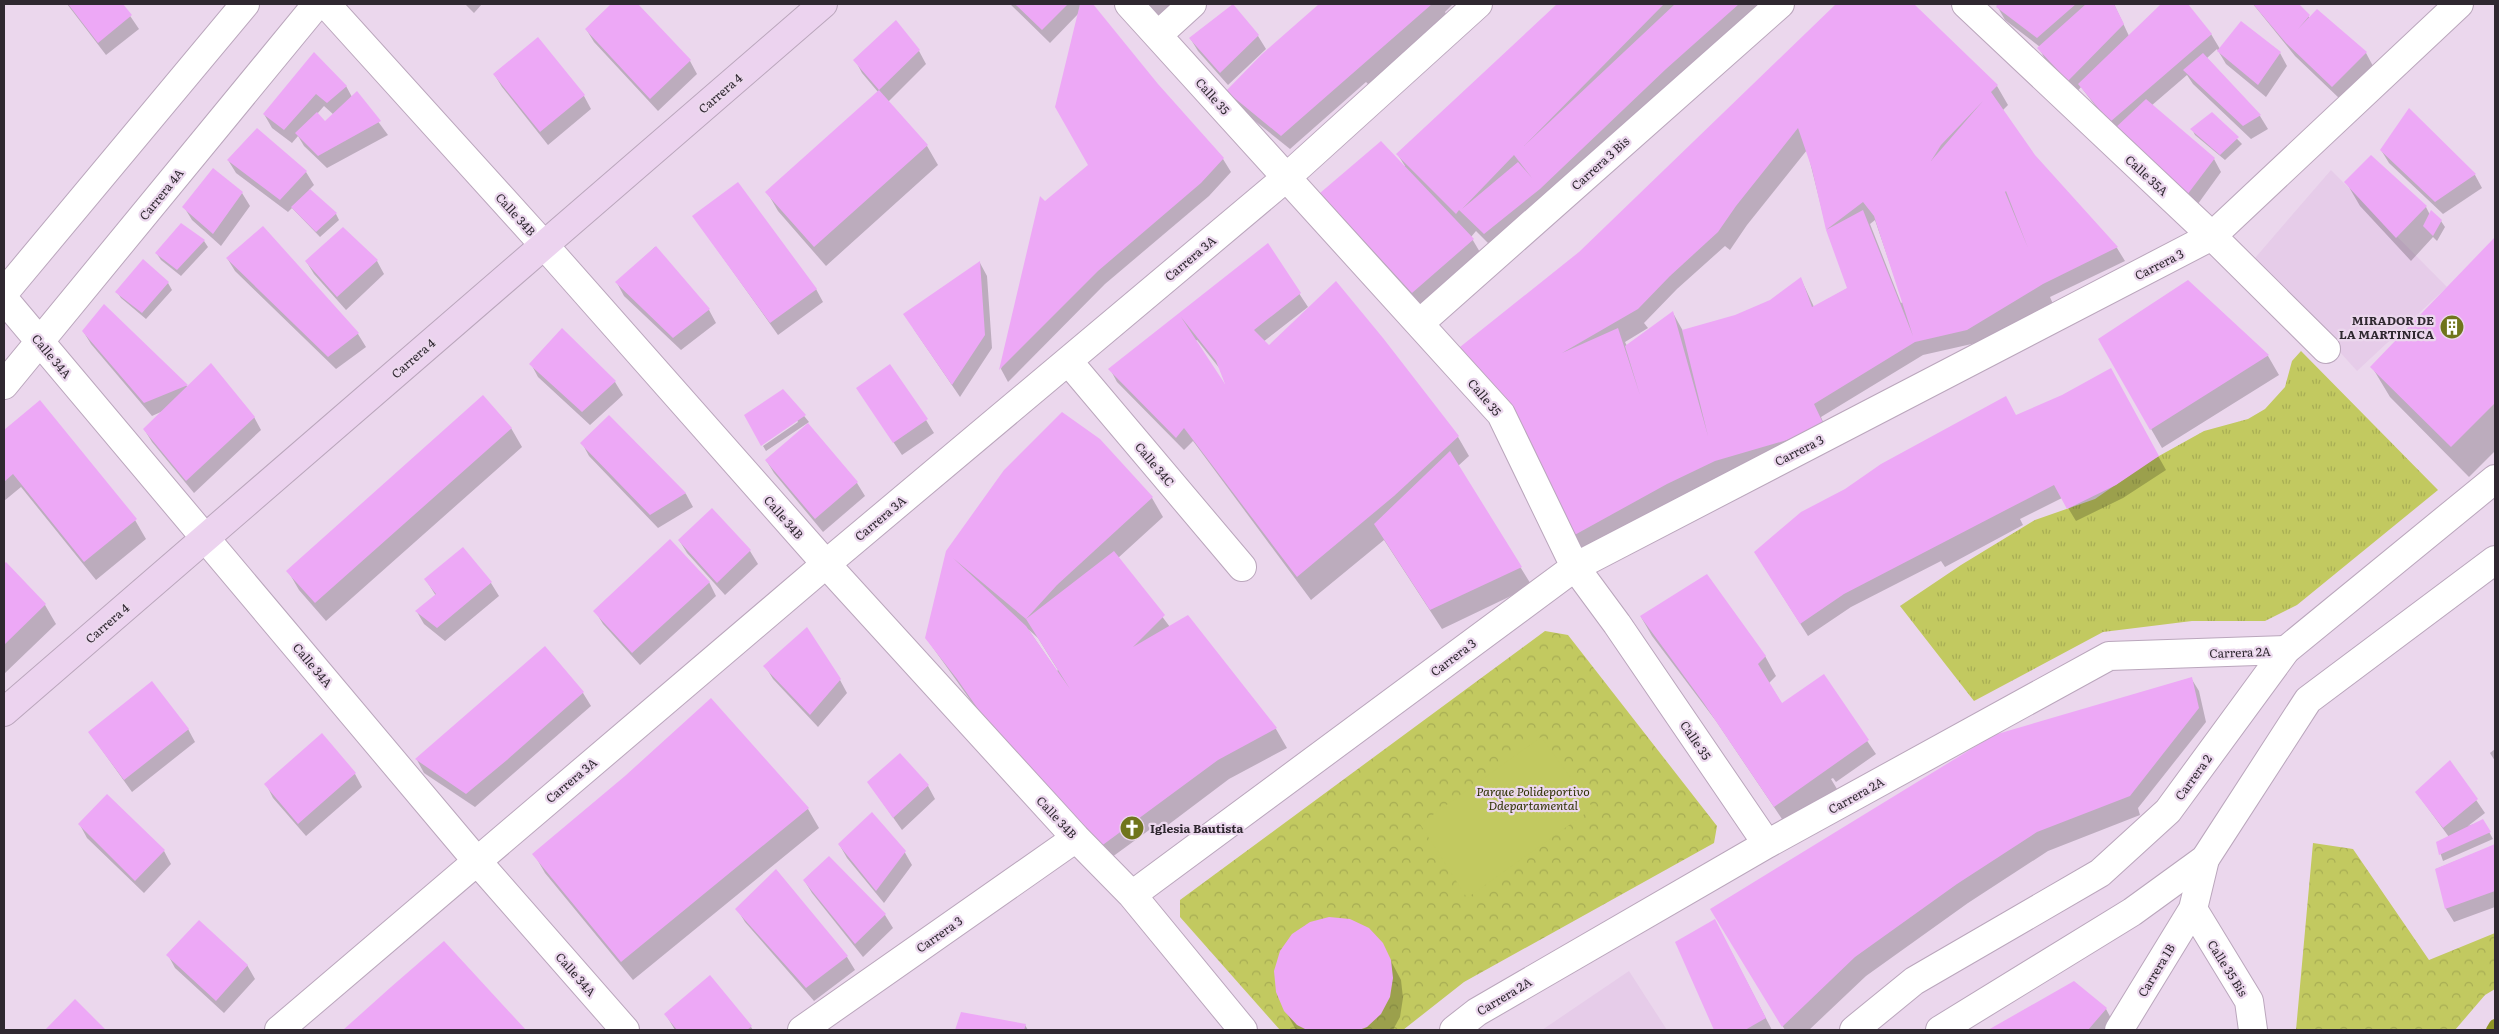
<svg xmlns="http://www.w3.org/2000/svg" width="2499" height="1034" viewBox="0 0 2499 1034" font-family="Literata,serif">
<style>
.built{fill:#e6cce9}
.grass{fill:url(#grass-tufts)}
.forest{fill:url(#forest-crowns)}
.pitch{fill:#c2c960}
.shadow{fill:#0003;fill-rule:evenodd}
.lines{fill:none;stroke-linecap:round;stroke-linejoin:round}
.stream{stroke:#8f9526;stroke-width:12}
.building{fill:#eda8f6;fill-rule:evenodd}
.minor-casing{stroke:#baa6bc;stroke-width:30}
.tertiary-casing{stroke:#baa6bc;stroke-width:30}
.secondary-casing{stroke:#baa6bc;stroke-width:30}
.minor{stroke:#fff;stroke-width:28}
.tertiary{stroke:#fff;stroke-width:28}
.secondary{stroke:#ecd3ef;stroke-width:28}
.labels{text-anchor:middle;dominant-baseline:central;stroke-width:4.5;stroke-linejoin:round;paint-order:stroke}
.street-label{font-size:12px;fill:#2f2830;stroke:#ebd7ed}
.poi-label{font-size:12px;font-weight:bold;fill:#2f2830;stroke:#ebd7ed;text-anchor:end}
.park-label{font-size:12px;font-style:italic;fill:#303305;stroke:#ebd7ed}
</style>
<defs>
<pattern id="grass-tufts" width="24" height="20" patternUnits="userSpaceOnUse" patternTransform="scale(1.25)"><rect width="24" height="20" fill="#c2c960"/><path d="M3 7l-1-3M5 7V3M7 7l1-3M15 17l-1-3M17 17v-4M19 17l1-3" fill="none" stroke="#a7ad54"/></pattern>
<pattern id="forest-crowns" width="20" height="18" patternUnits="userSpaceOnUse" patternTransform="scale(1.25)"><rect width="20" height="18" fill="#c2c960"/><path d="M2 6a3 3 0 1 1 6 0M12 15a3 3 0 1 1 6 0" fill="none" stroke="#a7ad54"/></pattern>
</defs>
<rect width="100%" height="100%" fill="#ebd7ed"/>
<path class="built" d="M 2331,170 L 2447,287 L 2357,371 L 2255,258 Z
M 1629,971 L 1667,1030 L 1542,1030 Z"/>
<path class="grass" d="M 2301,351 L 2438,490 L 2297,605 L 2265,621 L 2192,621 L 2103,632 L 1974,701 L 1900,606 L 1961,565 L 2035,520 L 2095,499 L 2150,461 L 2204,431 L 2248,419 L 2265,409 L 2285,387 L 2292,361 Z"/>
<path class="forest" d="M 1545,631 L 1568,635 L 1717,826 L 1714,843 L 1464,982 L 1403,1030 L 1280,1030 L 1180,917 L 1180,900 Z
M 2313,843 L 2353,849 L 2429,960 L 2495,933 L 2495,989 L 2485,995 L 2455,1030 L 2296,1030 Z"/>
<path class="pitch" d="M 1541,737 L 1593,808 L 1467,898 L 1420,824 Z"/>
<path class="shadow" d="M 67,4 L 122,4 L 139,29 L 106,55 Z
M 465,4 L 482,4 L 474,13 Z
M 612,4 L 637,4 L 690,61 L 697,74 L 658,111 L 594,42 L 586,29 Z
M 1010,4 L 1079,4 L 1081,7 L 1081,4 L 1091,4 L 1157,85 L 1223,159 L 1231,172 L 1209,196 L 1105,284 L 1008,382 L 1001,369 L 1041,199 L 1044,203 L 1089,166 L 1079,13 L 1050,43 Z
M 1147,4 L 1187,4 L 1167,24 Z
M 1321,4 L 1453,4 L 1445,12 L 1448,18 L 1371,87 L 1366,82 L 1290,149 L 1235,105 L 1228,91 Z
M 1559,4 L 1755,4 L 1757,7 L 1492,247 L 1476,231 L 1471,237 L 1484,259 L 1424,311 L 1333,212 L 1322,193 L 1405,166 L 1398,155 Z
M 1838,4 L 1911,4 L 1997,86 L 2008,105 L 2002,111 L 2034,156 L 2117,248 L 2125,261 L 2050,297 L 2053,304 L 1979,348 L 1976,343 L 1923,355 L 1821,417 L 1830,439 L 1583,555 L 1539,475 L 1580,253 ZM 1807,150 L 1827,230 L 1848,288 L 1814,307 L 1801,279 L 1771,301 L 1736,317 L 1683,331 L 1673,313 L 1627,346 L 1625,342 L 1648,328 L 1644,323 L 1677,289 L 1725,246 L 1730,250 L 1747,225 ZM 1875,220 L 1903,302 L 1901,303 L 1870,224 Z
M 1996,4 L 2114,4 L 2129,36 L 2163,4 L 2186,4 L 2211,34 L 2220,49 L 2280,53 L 2287,66 L 2266,97 L 2226,64 L 2217,49 L 2207,58 L 2260,116 L 2268,129 L 2251,139 L 2193,84 L 2187,75 L 2151,106 L 2214,159 L 2221,172 L 2195,208 L 2114,130 L 2081,87 L 2076,93 L 2046,61 L 2039,48 L 2040,47 L 2005,20 Z
M 2253,4 L 2297,4 L 2310,18 L 2366,53 L 2373,66 L 2340,99 L 2295,56 Z
M 1233,5 L 1258,36 L 1266,49 L 1228,85 L 1198,51 L 1190,38 Z
M 538,39 L 584,96 L 591,109 L 548,145 L 502,87 L 494,74 Z
M 919,51 L 926,64 L 888,102 L 927,146 L 938,165 L 826,266 L 778,211 L 767,192 L 878,92 L 862,73 L 855,60 Z
M 314,54 L 346,86 L 352,97 L 357,93 L 388,135 L 327,168 L 304,146 L 298,136 L 292,143 L 272,128 L 264,114 ZM 324,106 L 334,115 L 325,123 L 317,114 Z
M 2409,110 L 2475,175 L 2482,188 L 2443,214 L 2389,163 L 2381,150 Z
M 2212,113 L 2242,144 L 2225,160 L 2195,135 L 2192,129 Z
M 257,129 L 306,172 L 314,185 L 309,190 L 336,214 L 339,220 L 320,237 L 292,208 L 288,212 L 236,173 L 228,160 Z
M 214,170 L 242,193 L 250,206 L 221,246 L 192,220 L 184,207 Z
M 2346,182 L 2426,207 L 2430,215 L 2441,221 L 2445,227 L 2437,241 L 2433,237 L 2411,261 L 2360,206 Z
M 694,217 L 816,289 L 823,302 L 778,335 Z
M 182,225 L 204,241 L 208,247 L 181,276 L 161,260 L 157,254 Z
M 263,228 L 358,334 L 366,347 L 336,369 L 235,271 L 227,258 Z
M 2495,239 L 2495,451 L 2469,477 L 2390,397 L 2372,367 Z
M 1267,245 L 1308,307 L 1263,342 L 1277,358 L 1458,437 L 1469,456 L 1458,466 L 1532,586 L 1442,629 L 1384,540 L 1311,600 L 1193,441 L 1184,450 L 1117,382 L 1110,369 ZM 1197,340 L 1220,369 L 1228,390 L 1195,341 Z
M 655,247 L 709,310 L 716,323 L 681,350 L 624,296 L 617,283 Z
M 143,261 L 168,283 L 172,290 L 146,319 L 121,298 L 117,292 Z
M 306,261 L 377,261 L 384,274 L 346,310 L 314,274 Z
M 980,263 L 987,276 L 992,348 L 960,397 L 913,328 Z
M 2188,282 L 2268,356 L 2279,375 L 2162,448 L 2100,340 Z
M 104,306 L 188,387 L 254,417 L 261,430 L 194,493 L 152,442 L 144,429 L 163,411 L 152,416 L 91,344 L 83,331 Z
M 562,330 L 615,382 L 623,395 L 590,425 L 538,377 L 531,364 Z
M 2110,370 L 2166,470 L 2123,498 L 2076,521 L 2062,498 L 2020,519 L 2023,525 L 1945,567 L 1941,561 L 1851,607 L 1808,636 L 1763,565 L 2016,417 L 2063,396 Z
M 857,388 L 926,420 L 934,433 L 902,455 Z
M 783,390 L 809,422 L 766,451 L 763,446 L 798,422 Z
M 40,402 L 135,520 L 146,539 L 96,580 L 21,487 L 4,501 L 4,432 Z
M 609,417 L 686,494 L 693,507 L 658,528 L 589,456 L 582,443 Z
M 511,428 L 522,447 L 326,621 L 299,590 L 288,571 Z
M 1099,440 L 1152,498 L 1163,517 L 1118,558 L 1170,627 L 1187,617 L 1276,729 L 1287,748 L 1229,779 L 1160,831 L 1156,825 L 1108,860 L 1009,754 L 926,638 L 947,552 ZM 1028,629 L 1038,638 L 1058,670 L 1057,671 Z
M 766,460 L 857,483 L 865,496 L 823,532 L 774,473 Z
M 712,510 L 750,551 L 758,564 L 725,595 L 687,553 L 679,540 Z
M 463,549 L 491,583 L 499,596 L 445,641 L 424,624 L 417,612 L 436,596 L 426,580 Z
M 6,563 L 45,605 L 56,624 L 4,674 L 4,565 Z
M 709,582 L 716,596 L 640,665 L 603,624 L 595,611 Z
M 1641,617 L 1765,656 L 1776,676 L 1769,683 L 1782,704 L 1823,676 L 1876,754 L 1836,782 L 1833,778 L 1831,779 L 1837,789 L 1786,825 L 1716,721 L 1652,636 Z
M 545,648 L 583,693 L 591,706 L 475,807 L 424,773 L 417,760 Z
M 765,666 L 840,680 L 847,693 L 818,727 L 773,679 Z
M 2191,678 L 2199,691 L 2206,722 L 2138,808 L 2140,815 L 2048,851 L 1968,903 L 1866,976 L 1809,1030 L 1785,1030 L 1723,928 L 1995,737 Z
M 188,729 L 195,742 L 132,792 L 89,732 Z
M 2495,749 L 2495,761 L 2490,753 Z
M 900,755 L 928,786 L 935,799 L 902,830 L 868,782 Z
M 2450,762 L 2485,813 L 2468,826 L 2483,821 L 2493,839 L 2443,861 L 2437,843 L 2449,837 L 2416,792 Z
M 355,774 L 362,787 L 306,836 L 273,798 L 266,784 Z
M 808,809 L 819,828 L 633,980 L 545,873 L 534,854 Z
M 80,825 L 164,851 L 171,864 L 144,893 L 87,838 Z
M 839,844 L 904,851 L 912,865 L 884,903 L 847,858 Z
M 2495,845 L 2495,907 L 2454,922 L 2446,909 L 2436,869 Z
M 776,870 L 847,957 L 855,970 L 814,1001 L 745,922 L 737,909 Z
M 804,880 L 885,915 L 893,928 L 863,957 L 812,893 Z
M 1722,934 L 1772,1030 L 1715,1030 L 1677,942 Z
M 1382,944 L 1401,980 L 1403,998 L 1400,1017 L 1393,1030 L 1296,1030 L 1285,1010 Z
M 168,955 L 247,965 L 255,979 L 224,1013 L 175,968 Z
M 2074,982 L 2106,1009 L 2113,1022 L 2106,1030 L 1991,1030 Z
M 392,988 L 520,1025 L 525,1030 L 345,1030 Z
M 75,1001 L 104,1030 L 47,1030 Z
M 962,1013 L 1025,1025 L 1028,1030 L 957,1030 Z
M 666,1015 L 751,1027 L 753,1030 L 675,1030 Z"/>
<g class="lines">
<path class="stream" d="M 2492,1030 L 2495,1025"/>
</g>
<path class="building" d="M 68,4 L 123,4 L 132,15 L 98,43 Z
M 611,4 L 638,4 L 691,60 L 650,99 L 585,29 Z
M 1015,4 L 1068,4 L 1042,30 Z
M 1080,4 L 1093,4 L 1158,84 L 1224,158 L 1201,183 L 1098,271 L 999,370 L 1040,196 L 1045,201 L 1088,165 L 1055,107 Z
M 1233,4 L 1259,35 L 1220,73 L 1189,38 Z
M 1319,4 L 1432,4 L 1281,136 L 1226,91 L 1262,54 Z
M 1557,4 L 1664,4 L 1524,146 L 1675,4 L 1739,4 L 1666,69 L 1540,189 L 1484,234 L 1459,210 L 1456,214 L 1396,154 ZM 1514,155 L 1532,178 L 1518,162 L 1462,209 Z
M 1836,4 L 1914,4 L 1998,85 L 1991,92 L 2035,155 L 2118,247 L 2043,284 L 1967,330 L 1915,342 L 1814,404 L 1824,425 L 1787,440 L 1715,461 L 1667,484 L 1571,537 L 1455,351 L 1579,252 ZM 1983,101 L 1931,161 L 1941,145 ZM 1798,128 L 1812,169 L 1826,230 L 1863,202 L 1874,216 L 1913,336 L 1863,210 L 1826,230 L 1847,288 L 1812,307 L 1801,277 L 1770,300 L 1735,315 L 1682,330 L 1708,436 L 1673,311 L 1625,346 L 1640,395 L 1618,328 L 1562,353 L 1638,309 L 1670,276 L 1718,232 L 1736,206 ZM 2006,191 L 2028,248 L 2005,192 Z
M 1998,4 L 2076,4 L 2037,38 L 1996,7 Z
M 2086,4 L 2114,4 L 2124,24 L 2068,81 L 2037,48 Z
M 2161,4 L 2188,4 L 2212,34 L 2110,122 L 2078,84 Z
M 2253,4 L 2299,4 L 2310,15 L 2298,29 L 2317,9 L 2367,52 L 2332,87 L 2286,43 Z
M 896,20 L 920,50 L 879,90 L 928,145 L 814,247 L 765,192 L 879,90 L 853,60 Z
M 2241,21 L 2281,52 L 2258,85 L 2217,51 Z
M 538,37 L 585,95 L 540,132 L 493,74 Z
M 314,52 L 347,86 L 327,103 L 316,94 L 284,130 L 263,114 Z
M 2203,53 L 2261,115 L 2243,126 L 2183,70 Z
M 357,91 L 381,121 L 318,156 L 295,133 L 317,112 L 325,121 Z
M 2146,99 L 2215,158 L 2187,195 L 2113,130 Z
M 2409,108 L 2476,174 L 2435,202 L 2380,150 Z
M 2212,112 L 2239,137 L 2220,155 L 2190,129 Z
M 257,128 L 307,171 L 280,200 L 227,160 Z
M 1381,141 L 1474,239 L 1412,293 L 1320,193 Z
M 2371,155 L 2427,206 L 2396,238 L 2344,182 Z
M 213,168 L 243,192 L 213,234 L 182,207 Z
M 738,182 L 817,289 L 770,323 L 692,216 Z
M 310,189 L 337,213 L 316,232 L 291,207 Z
M 2431,210 L 2442,220 L 2433,236 L 2423,226 Z
M 181,223 L 205,240 L 177,270 L 155,253 Z
M 263,226 L 359,333 L 328,357 L 226,258 Z
M 343,227 L 378,260 L 337,297 L 305,261 Z
M 2495,237 L 2495,403 L 2451,447 L 2370,367 Z
M 1268,243 L 1301,293 L 1254,330 L 1269,345 L 1336,281 L 1383,338 L 1459,436 L 1394,496 L 1297,577 L 1184,428 L 1176,438 L 1108,369 ZM 1181,317 L 1216,361 L 1225,384 Z
M 656,246 L 710,309 L 673,338 L 615,282 Z
M 143,259 L 169,282 L 142,313 L 115,292 Z
M 980,261 L 985,335 L 952,385 L 903,314 Z
M 2188,280 L 2269,355 L 2150,430 L 2098,339 Z
M 104,304 L 188,385 L 144,403 L 82,331 Z
M 562,328 L 616,381 L 582,412 L 529,364 Z
M 211,363 L 255,417 L 186,481 L 143,429 Z
M 890,364 L 928,419 L 893,443 L 856,388 Z
M 2111,368 L 2159,456 L 2116,485 L 2067,509 L 2054,485 L 1844,594 L 1800,624 L 1754,552 L 1801,512 L 1845,489 L 1881,464 L 2006,396 L 2016,415 L 2062,395 Z
M 783,389 L 806,415 L 761,446 L 744,415 Z
M 483,395 L 512,428 L 315,603 L 286,571 Z
M 40,400 L 137,519 L 84,562 L 13,474 L 4,482 L 4,430 Z
M 1062,412 L 1100,439 L 1153,497 L 1057,585 L 1026,619 L 953,558 L 1026,626 L 1070,689 L 1026,619 L 1114,551 L 1165,615 L 1133,647 L 1188,615 L 1277,728 L 1218,760 L 1100,847 L 1011,756 L 957,679 L 925,638 L 946,551 L 1004,470 Z
M 609,415 L 686,493 L 650,515 L 580,443 Z
M 808,423 L 858,482 L 815,519 L 765,460 Z
M 1450,451 L 1522,567 L 1430,610 L 1374,524 Z
M 712,508 L 751,550 L 717,583 L 678,540 Z
M 670,539 L 710,582 L 632,653 L 593,611 Z
M 463,547 L 492,582 L 437,628 L 415,611 L 436,594 L 424,579 Z
M 6,562 L 46,604 L 4,645 L 4,564 Z
M 1707,574 L 1766,656 L 1758,664 L 1782,703 L 1824,674 L 1869,740 L 1774,807 L 1703,702 L 1640,616 Z
M 807,627 L 841,679 L 810,715 L 763,666 Z
M 545,646 L 584,692 L 507,760 L 466,794 L 415,759 Z
M 2192,677 L 2199,708 L 2130,796 L 2037,832 L 1957,884 L 1855,957 L 1782,1027 L 1710,909 L 1994,735 Z
M 152,681 L 189,729 L 124,780 L 88,732 Z
M 711,698 L 809,808 L 621,962 L 532,854 L 625,776 Z
M 322,733 L 356,773 L 298,824 L 264,784 Z
M 900,753 L 929,785 L 893,818 L 867,782 Z
M 2450,760 L 2478,799 L 2443,828 L 2415,792 Z
M 107,794 L 165,850 L 135,881 L 78,824 Z
M 872,812 L 906,851 L 876,891 L 838,844 Z
M 2483,819 L 2491,832 L 2439,855 L 2436,842 Z
M 2495,844 L 2495,891 L 2445,909 L 2435,869 Z
M 829,856 L 886,914 L 855,944 L 803,880 Z
M 776,869 L 848,956 L 806,988 L 735,909 Z
M 1329,917 L 1350,919 L 1369,928 L 1383,943 L 1391,960 L 1393,978 L 1390,997 L 1381,1014 L 1367,1027 L 1359,1030 L 1307,1030 L 1297,1025 L 1284,1011 L 1276,992 L 1274,971 L 1280,951 L 1292,934 L 1310,922 Z
M 1715,919 L 1766,1018 L 1745,1030 L 1714,1030 L 1675,942 Z
M 199,920 L 248,965 L 216,1001 L 166,955 Z
M 444,941 L 526,1030 L 343,1030 L 391,987 Z
M 710,975 L 752,1026 L 747,1030 L 677,1030 L 664,1014 Z
M 2074,981 L 2107,1008 L 2088,1030 L 1988,1030 Z
M 75,999 L 106,1030 L 45,1030 Z
M 961,1012 L 1026,1024 L 1024,1030 L 955,1030 Z"/>
<g class="lines">
<defs>
<path id="minor" d="M 326,4 L 544,245 L 826,564 L 1076,838 L 1132,895 L 1243,1030
M 1129,4 L 1501,414 L 1575,567 L 1617,624 L 1767,844
M 1966,4 L 2212,236 L 2326,349
M 1158,35 L 1192,4
M 4,293 L 245,4
M 4,299 L 476,860 L 625,1030
M 1420,323 L 1780,4
M 1068,361 L 1242,567
M 4,385 L 317,4
M 1132,895 L 1575,567 L 2212,236 L 2459,4
M 2193,909 L 2249,1001 L 2253,1030
M 279,1030 L 826,564 L 1287,177 L 1478,4
M 802,1030 L 1076,838
M 1454,1030 L 1477,1012 L 1767,844 L 2109,656 L 2286,650
M 2119,1030 L 2193,909 L 2205,859"/>
<path id="tertiary" d="M 1854,1030 L 1914,981 L 2100,873 L 2168,811 L 2286,650 L 2495,479
M 1940,1030 L 2132,912 L 2205,859 L 2308,700 L 2495,560"/>
<path id="secondary" d="M 4,712 L 823,4"/>
</defs>
<use href="#minor" class="minor-casing"/>
<use href="#tertiary" class="tertiary-casing"/>
<use href="#secondary" class="secondary-casing"/>
<use href="#minor" class="minor"/>
<use href="#tertiary" class="tertiary"/>
<use href="#secondary" class="secondary"/>
</g>
<defs>
<symbol id="building-disc" viewBox="-11 -11 22 22"><circle r="9.5" fill="#70751c" stroke="#ebd7ed"/><path d="M-4-6H4V6H1V3H-1V6H-4ZM-2.5-4.3h1.7v1.8h-1.7ZM.8-4.3h1.7v1.8H.8ZM-2.5-1h1.7V.8h-1.7ZM.8-1h1.7V.8H.8Z" fill="#fff"/></symbol>
<symbol id="church-disc" viewBox="-11 -11 22 22"><circle r="9.5" fill="#70751c" stroke="#ebd7ed"/><path d="M-1.2-6h2.4v3.5h3.3v2.4h-3.3V6h-2.4V-.1h-3.3v-2.4h3.3Z" fill="#fff"/></symbol>
</defs>
<g fill-rule="evenodd">
<use href="#building-disc" x="2438" y="313" width="28" height="28"/>
<use href="#church-disc" x="1118" y="814" width="28" height="28"/>
</g>
<g class="labels">
<g class="street-label">
<text transform="translate(720 93) rotate(-41)">Carrera 4</text>
<text transform="translate(1213 96) rotate(48)">Calle 35</text>
<text transform="translate(1600 163) rotate(-42)">Carrera 3 Bis</text>
<text transform="translate(2147 175) rotate(43)">Calle 35A</text>
<text transform="translate(161 194) rotate(-51)">Carrera 4A</text>
<text transform="translate(516 214) rotate(48)">Calle 34B</text>
<text transform="translate(1190 258) rotate(-40)">Carrera 3A</text>
<text transform="translate(2159 264) rotate(-27)">Carrera 3</text>
<text transform="translate(52 356) rotate(50)">Calle 34A</text>
<text transform="translate(413 358) rotate(-41)">Carrera 4</text>
<text transform="translate(1485 397) rotate(50)">Calle 35</text>
<text transform="translate(1799 450) rotate(-27)">Carrera 3</text>
<text transform="translate(1155 464) rotate(50)">Calle 34C</text>
<text transform="translate(784 517) rotate(49)">Calle 34B</text>
<text transform="translate(880 518) rotate(-40)">Carrera 3A</text>
<text transform="translate(107 623) rotate(-41)">Carrera 4</text>
<text transform="translate(2240 652) rotate(-2)">Carrera 2A</text>
<text transform="translate(1453 657) rotate(-37)">Carrera 3</text>
<text transform="translate(313 665) rotate(50)">Calle 34A</text>
<text transform="translate(1696 740) rotate(56)">Calle 35</text>
<text transform="translate(2193 777) rotate(-54)">Carrera 2</text>
<text transform="translate(571 780) rotate(-40)">Carrera 3A</text>
<text transform="translate(1856 795) rotate(-29)">Carrera 2A</text>
<text transform="translate(1057 817) rotate(47)">Calle 34B</text>
<text transform="translate(939 934) rotate(-35)">Carrera 3</text>
<text transform="translate(2228 968) rotate(58)">Calle 35 Bis</text>
<text transform="translate(2156 970) rotate(-59)">Carrera 1B</text>
<text transform="translate(576 974) rotate(49)">Calle 34A</text>
<text transform="translate(1504 996) rotate(-31)">Carrera 2A</text>
</g>
<g class="poi-label">
<text x="2434" y="320">MIRADOR DE<tspan x="2434" dy="14">LA MARTINICA</tspan></text>
<text x="1150" y="828" text-anchor="start">Iglesia Bautista</text>
</g>
<g class="park-label">
<text x="1533" y="791">Parque Polideportivo<tspan x="1533" dy="14">Ddepartamental</tspan></text>
</g>
</g>
<rect width="2499" height="1034" fill="none" stroke="#2f2830" stroke-width="10"/>
</svg>
